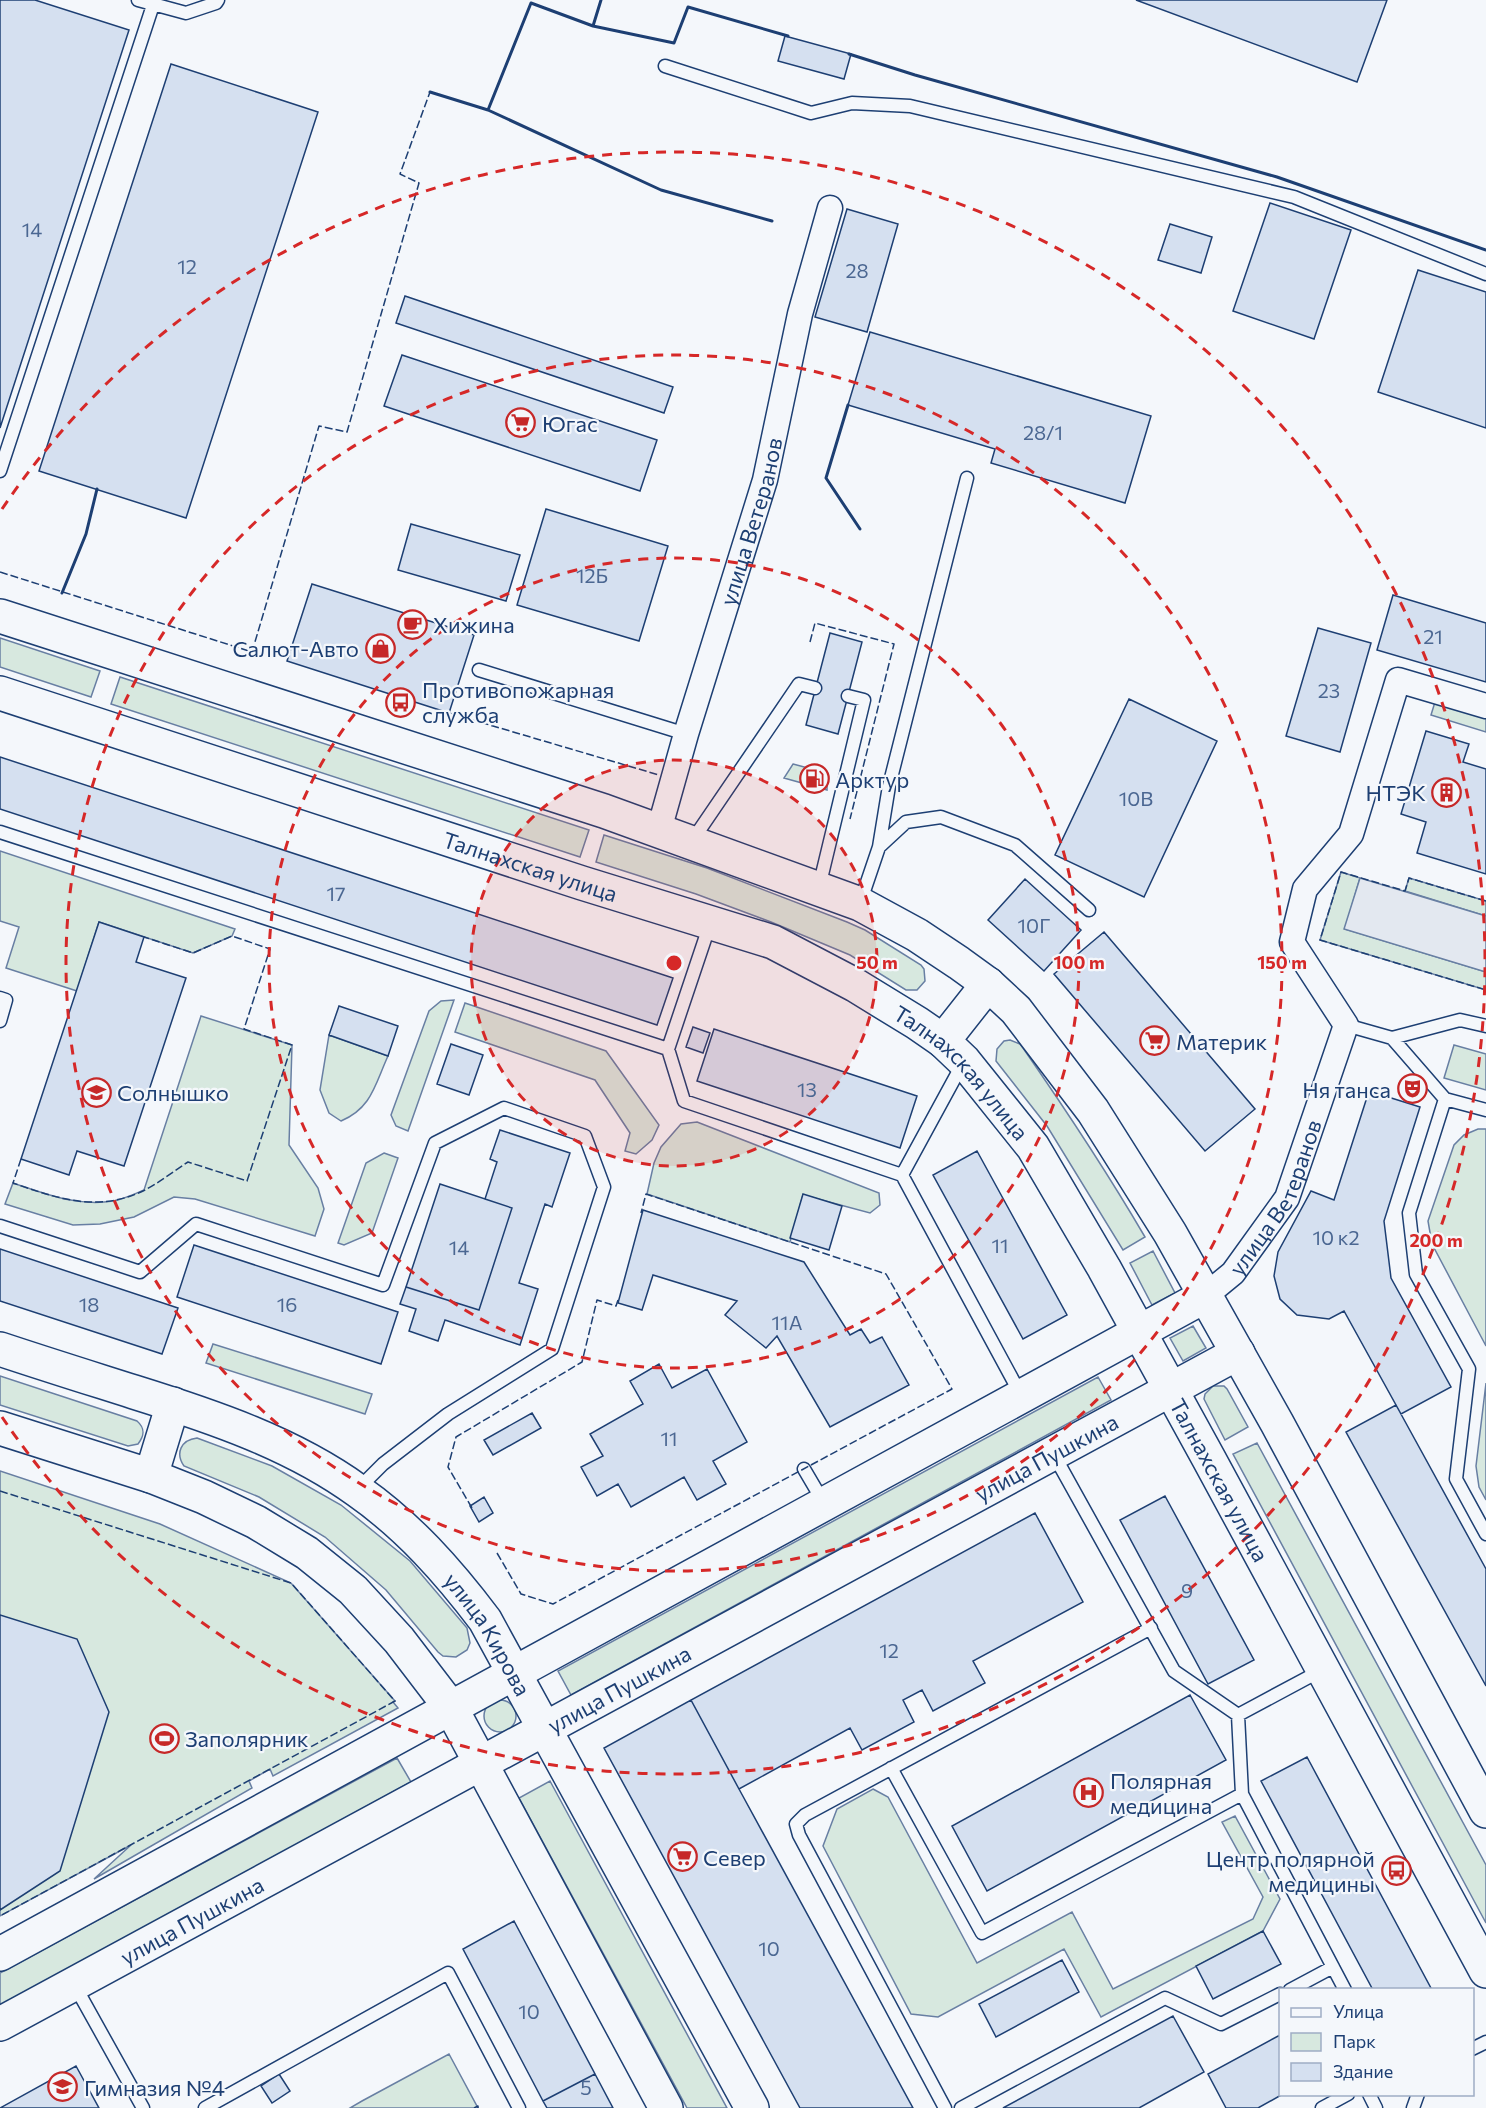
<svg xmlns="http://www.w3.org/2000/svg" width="1486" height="2108" viewBox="0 0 1486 2108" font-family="Commissioner,sans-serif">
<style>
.green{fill:#d7e8df;stroke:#687fa3;stroke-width:1.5}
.parking{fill:#e3e8f0;stroke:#687fa3;stroke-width:1.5}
.building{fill:#d5e0f0;stroke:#1d3f73;stroke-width:1.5}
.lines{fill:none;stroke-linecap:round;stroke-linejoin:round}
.lane-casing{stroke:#1d3f73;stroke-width:15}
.street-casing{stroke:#1d3f73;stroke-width:27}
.secondary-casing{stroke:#1d3f73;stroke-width:36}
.lane{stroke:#f4f7fb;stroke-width:12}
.street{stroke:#f4f7fb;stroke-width:24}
.secondary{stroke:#f4f7fb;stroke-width:33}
.fence{stroke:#1d3f73;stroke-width:1.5;stroke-dasharray:8 3;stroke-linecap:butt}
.wall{stroke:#1d3f73;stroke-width:3}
.ring{fill:none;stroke:#d62828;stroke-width:3;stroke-dasharray:10 8}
.labels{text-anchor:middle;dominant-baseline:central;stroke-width:4.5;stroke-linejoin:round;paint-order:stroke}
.number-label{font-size:20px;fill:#4b6792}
.poi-label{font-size:22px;fill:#1d3f73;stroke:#f4f7fb;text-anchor:start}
.street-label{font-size:22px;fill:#1d3f73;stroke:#f4f7fb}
.centre{fill:#d62828;stroke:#f4f7fb;stroke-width:3}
.ring-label{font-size:18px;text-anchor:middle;font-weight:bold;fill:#d62828;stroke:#f4f7fb;stroke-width:4.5;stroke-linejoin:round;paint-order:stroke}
</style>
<rect width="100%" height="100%" fill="#f4f7fb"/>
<path class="green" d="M 0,638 L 100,671 L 91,697 L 0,667 Z
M 120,677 L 589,830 L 580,857 L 111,704 Z
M 1435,702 L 1486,718 L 1486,732 L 1431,715 Z
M 793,764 L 827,773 L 827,790 L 784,778 Z
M 604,835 L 707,868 L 847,922 L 865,930 L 921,965 L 924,969 L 925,981 L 917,990 L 906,990 L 850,955 L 771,922 L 696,894 L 596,862 Z
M 0,851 L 235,929 L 232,936 L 193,953 L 99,922 L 77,991 L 6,968 L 19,927 L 0,921 Z
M 1341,872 L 1360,878 L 1345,929 L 1486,972 L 1486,990 L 1320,940 Z
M 1409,878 L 1486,901 L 1486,916 L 1405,891 Z
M 454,1000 L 408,1131 L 396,1126 L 391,1115 L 429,1011 L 441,1001 Z
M 465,1003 L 606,1051 L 659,1125 L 652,1140 L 636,1154 L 625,1151 L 630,1133 L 595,1080 L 455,1032 Z
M 201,1016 L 292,1045 L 289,1145 L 318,1188 L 324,1209 L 315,1236 L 195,1199 L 174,1197 L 134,1217 L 100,1224 L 73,1225 L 5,1204 L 13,1183 C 46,1194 78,1207 113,1201 C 124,1199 134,1194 144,1190 Z
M 329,1035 L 388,1056 C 375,1084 372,1108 341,1121 L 329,1113 L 320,1090 Z
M 1010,1040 L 1020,1044 L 1023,1048 C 1066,1110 1107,1172 1145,1237 L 1123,1250 L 1047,1126 L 996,1061 L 997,1049 L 1004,1041 Z
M 1454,1045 L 1486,1054 L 1486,1090 L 1444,1078 Z
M 697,1122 L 879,1193 L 880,1205 L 870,1213 L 803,1195 L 790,1242 L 647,1194 L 654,1163 L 661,1147 L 681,1124 Z
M 1478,1129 L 1486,1129 L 1486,1346 L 1432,1244 L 1428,1221 L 1454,1145 L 1464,1135 Z
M 384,1153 L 398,1158 L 372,1233 L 344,1245 L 338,1243 L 366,1163 Z
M 1153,1251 L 1175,1293 L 1152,1305 L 1130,1263 Z
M 1193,1326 L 1206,1348 L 1183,1361 L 1170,1338 Z
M 213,1344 L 372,1394 L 365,1414 L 206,1363 Z
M 0,1376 L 137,1421 C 145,1428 145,1435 138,1444 L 128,1446 L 0,1405 Z
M 1098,1377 L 1111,1400 L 571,1695 L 558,1671 Z
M 1486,1383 L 1486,1500 L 1479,1487 L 1476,1466 Z
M 1213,1386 L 1224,1386 L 1227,1389 L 1248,1427 L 1225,1440 L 1204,1399 L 1205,1394 Z
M 197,1438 L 272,1466 L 341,1505 L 410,1561 L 467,1628 L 470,1643 L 467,1650 L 456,1657 L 443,1656 L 438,1652 L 386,1590 L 325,1537 L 259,1497 L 184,1466 C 175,1453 181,1440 197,1438 Z
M 1257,1443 L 1486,1865 L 1486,1923 L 1233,1454 Z
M 0,1471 L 160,1524 L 291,1583 L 395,1701 L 393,1702 L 398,1708 L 273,1776 L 270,1769 L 249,1781 L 252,1788 L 94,1879 L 131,1845 L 0,1916 Z
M484 1716a16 16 0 1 1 32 0a16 16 0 1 1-32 0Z
M 397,1758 L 411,1782 L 0,2007 L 0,1973 Z
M 550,1781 L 727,2108 L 687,2108 L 519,1798 Z
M 873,1789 L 888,1797 L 977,1963 L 1072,1912 L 1113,1989 L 1253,1919 L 1263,1897 L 1222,1822 L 1235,1816 L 1280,1899 L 1263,1931 L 1101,2017 L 1064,1949 L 938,2017 L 911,2014 L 823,1846 L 837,1809 Z
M 449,2054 L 478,2108 L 350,2108 L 362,2101 Z"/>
<path class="parking" d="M 1360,878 L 1486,916 L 1486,972 L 1344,929 Z"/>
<path class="building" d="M 0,0 L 35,0 L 129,30 L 0,428 Z
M 1136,0 L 1387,0 L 1357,82 Z
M 785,36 L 851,54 L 844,79 L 778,61 Z
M 171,64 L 318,112 L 186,518 L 39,471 Z
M 1270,203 L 1351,230 L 1314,339 L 1233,311 Z
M 847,209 L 898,224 L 867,332 L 815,317 Z
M 1170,224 L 1212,237 L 1201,273 L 1158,260 Z
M 1418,270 L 1486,292 L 1486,428 L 1378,392 Z
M 405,296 L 673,387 L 664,413 L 396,323 Z
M 870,332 L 1151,416 L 1125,503 L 991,463 L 995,449 L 848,405 Z
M 402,355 L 657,440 L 640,491 L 384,406 Z
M 546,509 L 668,546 L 639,641 L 517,605 Z
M 411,524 L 520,555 L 506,601 L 398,570 Z
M 312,584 L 474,635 L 449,713 L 287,661 Z
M 1393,595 L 1486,623 L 1486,682 L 1377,650 Z
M 1318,628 L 1371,643 L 1340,752 L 1286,736 Z
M 830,633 L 862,642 L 838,734 L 806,725 Z
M 1129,699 L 1217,741 L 1144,897 L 1055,855 Z
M 1426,731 L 1469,744 L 1463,762 L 1486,769 L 1486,874 L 1417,853 L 1426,822 L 1401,814 Z
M 0,757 L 673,978 L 657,1025 L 0,809 Z
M 1025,879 L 1081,930 L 1044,971 L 988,920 Z
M 99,922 L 144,937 L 136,962 L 186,978 L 124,1166 L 77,1151 L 69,1175 L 21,1159 Z
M 1104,932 L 1255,1109 L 1205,1151 L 1054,974 Z
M 339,1006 L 398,1026 L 388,1056 L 329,1035 Z
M 693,1027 L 710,1033 L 703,1053 L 686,1047 Z
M 714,1029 L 917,1096 L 900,1148 L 697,1081 Z
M 451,1044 L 483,1055 L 469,1095 L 437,1084 Z
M 1369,1091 L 1420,1107 L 1384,1221 L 1391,1278 L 1451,1387 L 1401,1414 L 1344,1311 L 1329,1319 L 1297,1315 L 1280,1299 L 1274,1276 L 1278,1252 L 1311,1191 L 1334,1200 Z
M 500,1130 L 570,1153 L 552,1207 L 545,1204 L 519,1283 L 538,1289 L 520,1345 L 445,1320 L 438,1341 L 409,1331 L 416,1309 L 400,1304 L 406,1287 L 479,1310 L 512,1208 L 485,1199 L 497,1162 L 490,1159 Z
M 977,1151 L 1067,1315 L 1023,1339 L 933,1175 Z
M 440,1184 L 512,1208 L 479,1310 L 406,1287 Z
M 803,1194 L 842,1206 L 829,1250 L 790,1238 Z
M 643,1210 L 804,1262 L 850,1335 L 861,1329 L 870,1343 L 882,1337 L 909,1385 L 830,1427 L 777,1336 L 766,1348 L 725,1315 L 737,1301 L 653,1275 L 642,1310 L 618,1303 Z
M 194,1245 L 398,1312 L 381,1364 L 177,1297 Z
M 0,1249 L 178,1308 L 162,1354 L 0,1301 Z
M 659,1364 L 672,1388 L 707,1369 L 747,1442 L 713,1461 L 726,1484 L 697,1500 L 684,1477 L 631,1507 L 618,1484 L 597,1496 L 581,1467 L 603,1456 L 590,1434 L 643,1404 L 630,1381 Z
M 1396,1405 L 1486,1569 L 1486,1686 L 1346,1432 Z
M 532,1413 L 541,1428 L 493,1455 L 484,1440 Z
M 1165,1496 L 1254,1660 L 1208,1684 L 1120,1520 Z
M 484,1497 L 493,1513 L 479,1522 L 470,1506 Z
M 1035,1513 L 1083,1602 L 973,1661 L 985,1683 L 933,1711 L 922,1690 L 903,1700 L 914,1722 L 862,1750 L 850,1728 L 739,1789 L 691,1700 Z
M 0,1615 L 77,1639 L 109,1712 L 60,1871 L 0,1910 Z
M 1190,1695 L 1226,1760 L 987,1891 L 952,1826 Z
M 691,1700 L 739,1789 L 913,2108 L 800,2108 L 604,1748 Z
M 1307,1757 L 1432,1990 L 1373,1990 L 1261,1781 Z
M 514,1921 L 595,2074 L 543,2101 L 463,1949 Z
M 1263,1931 L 1281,1964 L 1213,1999 L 1196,1966 Z
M 1062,1960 L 1079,1992 L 996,2037 L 979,2004 Z
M 1173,2016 L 1204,2072 L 1139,2108 L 1003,2108 Z
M 1280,2035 L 1280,2094 L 1283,2094 L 1258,2108 L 1226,2108 L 1208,2074 Z
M 76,2066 L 99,2108 L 0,2108 Z
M 279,2074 L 290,2091 L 272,2103 L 261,2086 Z
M 595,2074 L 613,2108 L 547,2108 L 543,2101 Z"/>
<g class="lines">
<defs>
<path id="lane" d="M 138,0 L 186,13 L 216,3 L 218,0
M 665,66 L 811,113 L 852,103 L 910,106 L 1294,197 L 1486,274
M 0,471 L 153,5
M 479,670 L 686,734
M 0,832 L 668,1049
M 692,841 L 799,684 L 815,688
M 879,847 L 906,822 L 941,817 L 1015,845 L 1089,910
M 819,887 L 864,700 L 848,696
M 860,903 L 879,847 L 889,786 L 967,478
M 710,924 L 668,1049 L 684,1101 L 902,1175 L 1021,1395
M 0,998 L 6,1000 L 0,1021
M 1346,1025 L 1392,1038 L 1460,1020 L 1486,1026
M 1392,1038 L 1445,1099 L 1486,1110
M 1445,1099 L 1409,1213 L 1416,1274 L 1469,1369 L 1456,1479 L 1486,1534
M 902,1175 L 963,1063
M 0,1226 L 140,1272 L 196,1224 L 383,1285 L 435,1143 L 504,1108 L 585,1136 L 604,1187 L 552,1349 L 448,1414 L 383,1464 L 358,1489
M 1054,1455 L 1174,1671 L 1238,1715 L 1322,1670
M 804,1469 L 824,1503
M 1238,1715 L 1242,1794 L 1345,1990
M 891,1768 L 982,1933 L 1242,1794
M 75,1986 L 143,2108
M 1290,1990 L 1333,1967
M 1472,2049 L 1486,2042
M 1369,2094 L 1376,2108
M 205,2108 L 448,1973 L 519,2108
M 945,2108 L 799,1835 L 796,1824 L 805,1815 L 1151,1628
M 961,2108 L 1165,1998 L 1221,2024 L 1280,1994
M 1322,2108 L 1348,2094
M 1413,2108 L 1418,2094"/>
<g id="street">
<path id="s1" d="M 659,830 L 686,734 L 765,480 L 800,314 L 830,208"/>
<path id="s2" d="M 1205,1296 L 1233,1273 L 1287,1198 L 1346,1025 L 1292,942 L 1305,889 L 1351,834 L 1398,680 L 1486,706"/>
</g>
<g id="secondary">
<path d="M 0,616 L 604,811 L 860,904 L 917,935 L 959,963 L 988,984 L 1016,1010 L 1093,1111 L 1170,1233 L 1277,1423 L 1486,1811"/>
<path id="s3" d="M 0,693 L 582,883 L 773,942 L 855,985 L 917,1023 L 943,1041 L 964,1061 L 1033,1147 L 1104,1268 L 1209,1459 L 1486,1971"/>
<path d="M 943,1041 L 988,984"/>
<path id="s4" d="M 0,1349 C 45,1364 90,1378 134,1392 C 211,1416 292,1443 358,1491 C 408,1526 448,1571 485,1620 L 752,2108"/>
<path d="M 0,1428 L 151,1476 L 204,1497 L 256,1522 L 307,1553 L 353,1590 L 399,1640 L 451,1708 L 666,2108"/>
<path d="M 151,1476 L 173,1404"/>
<path d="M 0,1954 L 1205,1296"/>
<path id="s5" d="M 0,2024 L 1238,1353"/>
</g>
</defs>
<use href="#lane" class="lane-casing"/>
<use href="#street" class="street-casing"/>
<use href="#secondary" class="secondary-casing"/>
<use href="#lane" class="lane"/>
<use href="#street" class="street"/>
<use href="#secondary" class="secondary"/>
<path class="fence" d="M 0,572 L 252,652 L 319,426 L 347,432 L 419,183 L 400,174 L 430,92
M 810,642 L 815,623 L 894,644 L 850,819
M 449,713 L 659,775
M 1486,901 L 1409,878 L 1405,891 L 1341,872 L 1320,940 L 1486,990
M 21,1159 L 13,1183 C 59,1199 98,1213 145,1190 C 160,1182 174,1171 188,1162 L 247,1181 L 292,1045 L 244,1029 L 270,949 L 232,936 L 193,953 L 144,937
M 0,1491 L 291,1583 L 395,1701 L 0,1916
M 472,1508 L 448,1467 L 456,1437 L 582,1362 L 597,1300 L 616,1306 L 618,1300
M 497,1553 L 521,1594 L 553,1604 L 952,1389 L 886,1274 L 646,1194 L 641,1213
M 474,2108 L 478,2106 L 478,2108"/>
<path class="wall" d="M 601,0 L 593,26 L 674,43 L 688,7 L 788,36
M 849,54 L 915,75 L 1277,177 L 1486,250
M 430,92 L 488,110 L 661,190 L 772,221
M 488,110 L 531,3 L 593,26
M 848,405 L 826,478 L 860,529
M 62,593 L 86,534 L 97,489"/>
</g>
<circle cx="674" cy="963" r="203" fill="#d62828" fill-opacity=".12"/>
<g class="ring">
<circle cx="674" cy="963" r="203"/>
<circle cx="674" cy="963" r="405"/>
<circle cx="674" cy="963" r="608"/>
<path d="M2 509A811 811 0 1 1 2 1417"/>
</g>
<defs>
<symbol id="supermarket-ring" viewBox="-11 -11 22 22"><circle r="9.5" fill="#f4f7fb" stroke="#c62828" stroke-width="1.5"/><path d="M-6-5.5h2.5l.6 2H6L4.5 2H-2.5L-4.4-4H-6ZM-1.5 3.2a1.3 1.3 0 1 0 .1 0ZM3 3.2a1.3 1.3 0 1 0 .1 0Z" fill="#c62828"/></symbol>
<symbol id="cafe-ring" viewBox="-11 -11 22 22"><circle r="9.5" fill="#f4f7fb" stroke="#c62828" stroke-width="1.5"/><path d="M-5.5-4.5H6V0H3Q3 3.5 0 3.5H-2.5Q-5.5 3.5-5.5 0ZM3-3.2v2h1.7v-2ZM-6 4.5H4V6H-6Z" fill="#c62828"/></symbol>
<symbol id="shop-ring" viewBox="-11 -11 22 22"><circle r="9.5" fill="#f4f7fb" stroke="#c62828" stroke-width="1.5"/><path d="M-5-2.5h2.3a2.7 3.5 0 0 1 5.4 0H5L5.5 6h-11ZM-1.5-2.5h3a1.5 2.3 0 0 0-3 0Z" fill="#c62828"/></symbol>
<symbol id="bus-ring" viewBox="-11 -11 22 22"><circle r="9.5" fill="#f4f7fb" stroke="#c62828" stroke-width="1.5"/><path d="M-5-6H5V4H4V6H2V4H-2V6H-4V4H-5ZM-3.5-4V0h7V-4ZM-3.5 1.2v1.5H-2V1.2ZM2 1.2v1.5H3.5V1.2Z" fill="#c62828"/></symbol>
<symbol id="fuel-ring" viewBox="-11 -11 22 22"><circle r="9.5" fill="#f4f7fb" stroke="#c62828" stroke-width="1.5"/><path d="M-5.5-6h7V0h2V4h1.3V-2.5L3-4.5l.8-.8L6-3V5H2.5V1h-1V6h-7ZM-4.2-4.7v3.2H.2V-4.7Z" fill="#c62828"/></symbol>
<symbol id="building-ring" viewBox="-11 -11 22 22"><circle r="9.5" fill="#f4f7fb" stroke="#c62828" stroke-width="1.5"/><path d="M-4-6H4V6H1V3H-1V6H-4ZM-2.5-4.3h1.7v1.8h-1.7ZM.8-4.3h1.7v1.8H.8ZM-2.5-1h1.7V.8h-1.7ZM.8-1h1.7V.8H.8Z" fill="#c62828"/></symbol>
<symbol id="theatre-ring" viewBox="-11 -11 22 22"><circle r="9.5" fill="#f4f7fb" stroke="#c62828" stroke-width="1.5"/><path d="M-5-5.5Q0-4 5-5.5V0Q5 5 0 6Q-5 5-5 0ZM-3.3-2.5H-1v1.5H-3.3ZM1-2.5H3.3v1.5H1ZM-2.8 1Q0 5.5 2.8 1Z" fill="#c62828"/></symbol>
<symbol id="school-ring" viewBox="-11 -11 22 22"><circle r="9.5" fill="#f4f7fb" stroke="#c62828" stroke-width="1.5"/><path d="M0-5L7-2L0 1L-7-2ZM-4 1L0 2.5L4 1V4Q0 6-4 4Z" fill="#c62828"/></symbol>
<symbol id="stadium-ring" viewBox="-11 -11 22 22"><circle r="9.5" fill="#f4f7fb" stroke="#c62828" stroke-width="1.5"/><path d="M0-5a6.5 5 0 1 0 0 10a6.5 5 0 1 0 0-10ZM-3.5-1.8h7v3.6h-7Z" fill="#c62828"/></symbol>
<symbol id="hospital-ring" viewBox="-11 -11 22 22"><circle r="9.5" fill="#f4f7fb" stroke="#c62828" stroke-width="1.5"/><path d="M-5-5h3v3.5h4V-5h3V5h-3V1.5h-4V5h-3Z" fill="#c62828"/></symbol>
</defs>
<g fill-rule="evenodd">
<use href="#supermarket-ring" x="504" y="406" width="33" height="33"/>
<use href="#cafe-ring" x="396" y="608" width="33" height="33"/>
<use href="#shop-ring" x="364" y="632" width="33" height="33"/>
<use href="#bus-ring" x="384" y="686" width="33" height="33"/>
<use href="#fuel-ring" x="798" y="762" width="33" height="33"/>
<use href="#building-ring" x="1430" y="776" width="33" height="33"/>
<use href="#supermarket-ring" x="1138" y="1024" width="33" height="33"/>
<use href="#theatre-ring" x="1396" y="1072" width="33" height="33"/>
<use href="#school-ring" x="80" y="1076" width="33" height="33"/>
<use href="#stadium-ring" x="148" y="1722" width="33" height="33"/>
<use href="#hospital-ring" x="1072" y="1776" width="33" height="33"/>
<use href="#supermarket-ring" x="666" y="1840" width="33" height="33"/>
<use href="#bus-ring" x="1380" y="1854" width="33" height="33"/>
<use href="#school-ring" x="46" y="2070" width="33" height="33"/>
</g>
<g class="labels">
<g class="number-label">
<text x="32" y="229">14</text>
<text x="187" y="266">12</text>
<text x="857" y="270">28</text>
<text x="1043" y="432">28/1</text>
<text x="592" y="575">12Б</text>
<text x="1433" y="636">21</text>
<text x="1329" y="690">23</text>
<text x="1136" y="798">10В</text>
<text x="336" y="893">17</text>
<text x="1034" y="925">10Г</text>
<text x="807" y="1089">13</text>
<text x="1336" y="1237">10 к2</text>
<text x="1000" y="1245">11</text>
<text x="459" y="1247">14</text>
<text x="89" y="1304">18</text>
<text x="287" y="1304">16</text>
<text x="787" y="1322">11А</text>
<text x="669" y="1438">11</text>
<text x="1187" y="1590">9</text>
<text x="889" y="1650">12</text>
<text x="769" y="1948">10</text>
<text x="529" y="2011">10</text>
<text x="586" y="2087">5</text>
</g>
<g class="poi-label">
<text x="542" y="423">Югас</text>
<text x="433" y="624">Хижина</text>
<text x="359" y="648" text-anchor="end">Салют-Авто</text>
<text x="422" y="689">Противопожарная<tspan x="422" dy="25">служба</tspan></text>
<text x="835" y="779">Арктур</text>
<text x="1426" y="792" text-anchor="end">НТЭК</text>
<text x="1176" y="1041">Материк</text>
<text x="1391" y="1089" text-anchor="end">Ня танса</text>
<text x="117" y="1092">Солнышко</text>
<text x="185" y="1738">Заполярник</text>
<text x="1110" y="1780">Полярная<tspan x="1110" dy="25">медицина</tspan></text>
<text x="703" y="1857">Север</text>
<text x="1375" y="1858" text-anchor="end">Центр полярной<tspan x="1375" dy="25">медицины</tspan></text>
<text x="84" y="2087">Гимназия №4</text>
</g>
<g class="street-label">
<text stroke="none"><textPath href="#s1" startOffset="322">улица Ветеранов</textPath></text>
<text stroke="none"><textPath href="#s3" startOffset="558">Талнахская улица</textPath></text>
<text stroke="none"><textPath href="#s3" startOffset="1044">Талнахская улица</textPath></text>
<text stroke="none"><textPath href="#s2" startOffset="124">улица Ветеранов</textPath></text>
<text stroke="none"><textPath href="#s5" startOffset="1190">улица Пушкина</textPath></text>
<text stroke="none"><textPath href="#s3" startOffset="1530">Талнахская улица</textPath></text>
<text stroke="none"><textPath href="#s4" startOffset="582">улица Кирова</textPath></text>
<text stroke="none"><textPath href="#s5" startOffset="704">улица Пушкина</textPath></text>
<text stroke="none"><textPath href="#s5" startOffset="218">улица Пушкина</textPath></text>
</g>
</g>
<circle cx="674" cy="963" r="9" class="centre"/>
<g class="ring-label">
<text x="877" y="969">50 m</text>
<text x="1079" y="969">100 m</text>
<text x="1282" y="969">150 m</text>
<text x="1436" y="1247">200 m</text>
</g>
<rect x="1279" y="1988" width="195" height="108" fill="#f4f7fb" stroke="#9eadc5" stroke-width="1.5"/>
<rect x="1291" y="2008" width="30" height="9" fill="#f4f7fb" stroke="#9eadc5" stroke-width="1.5"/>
<text x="1333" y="2018" font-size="18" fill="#1d3f73">Улица</text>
<rect x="1291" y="2033" width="30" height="18" fill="#d7e8df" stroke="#9eadc5" stroke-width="1.5"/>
<text x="1333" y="2048" font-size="18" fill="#1d3f73">Парк</text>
<rect x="1291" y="2063" width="30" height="18" fill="#d5e0f0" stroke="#9eadc5" stroke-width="1.5"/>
<text x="1333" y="2078" font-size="18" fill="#1d3f73">Здание</text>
</svg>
